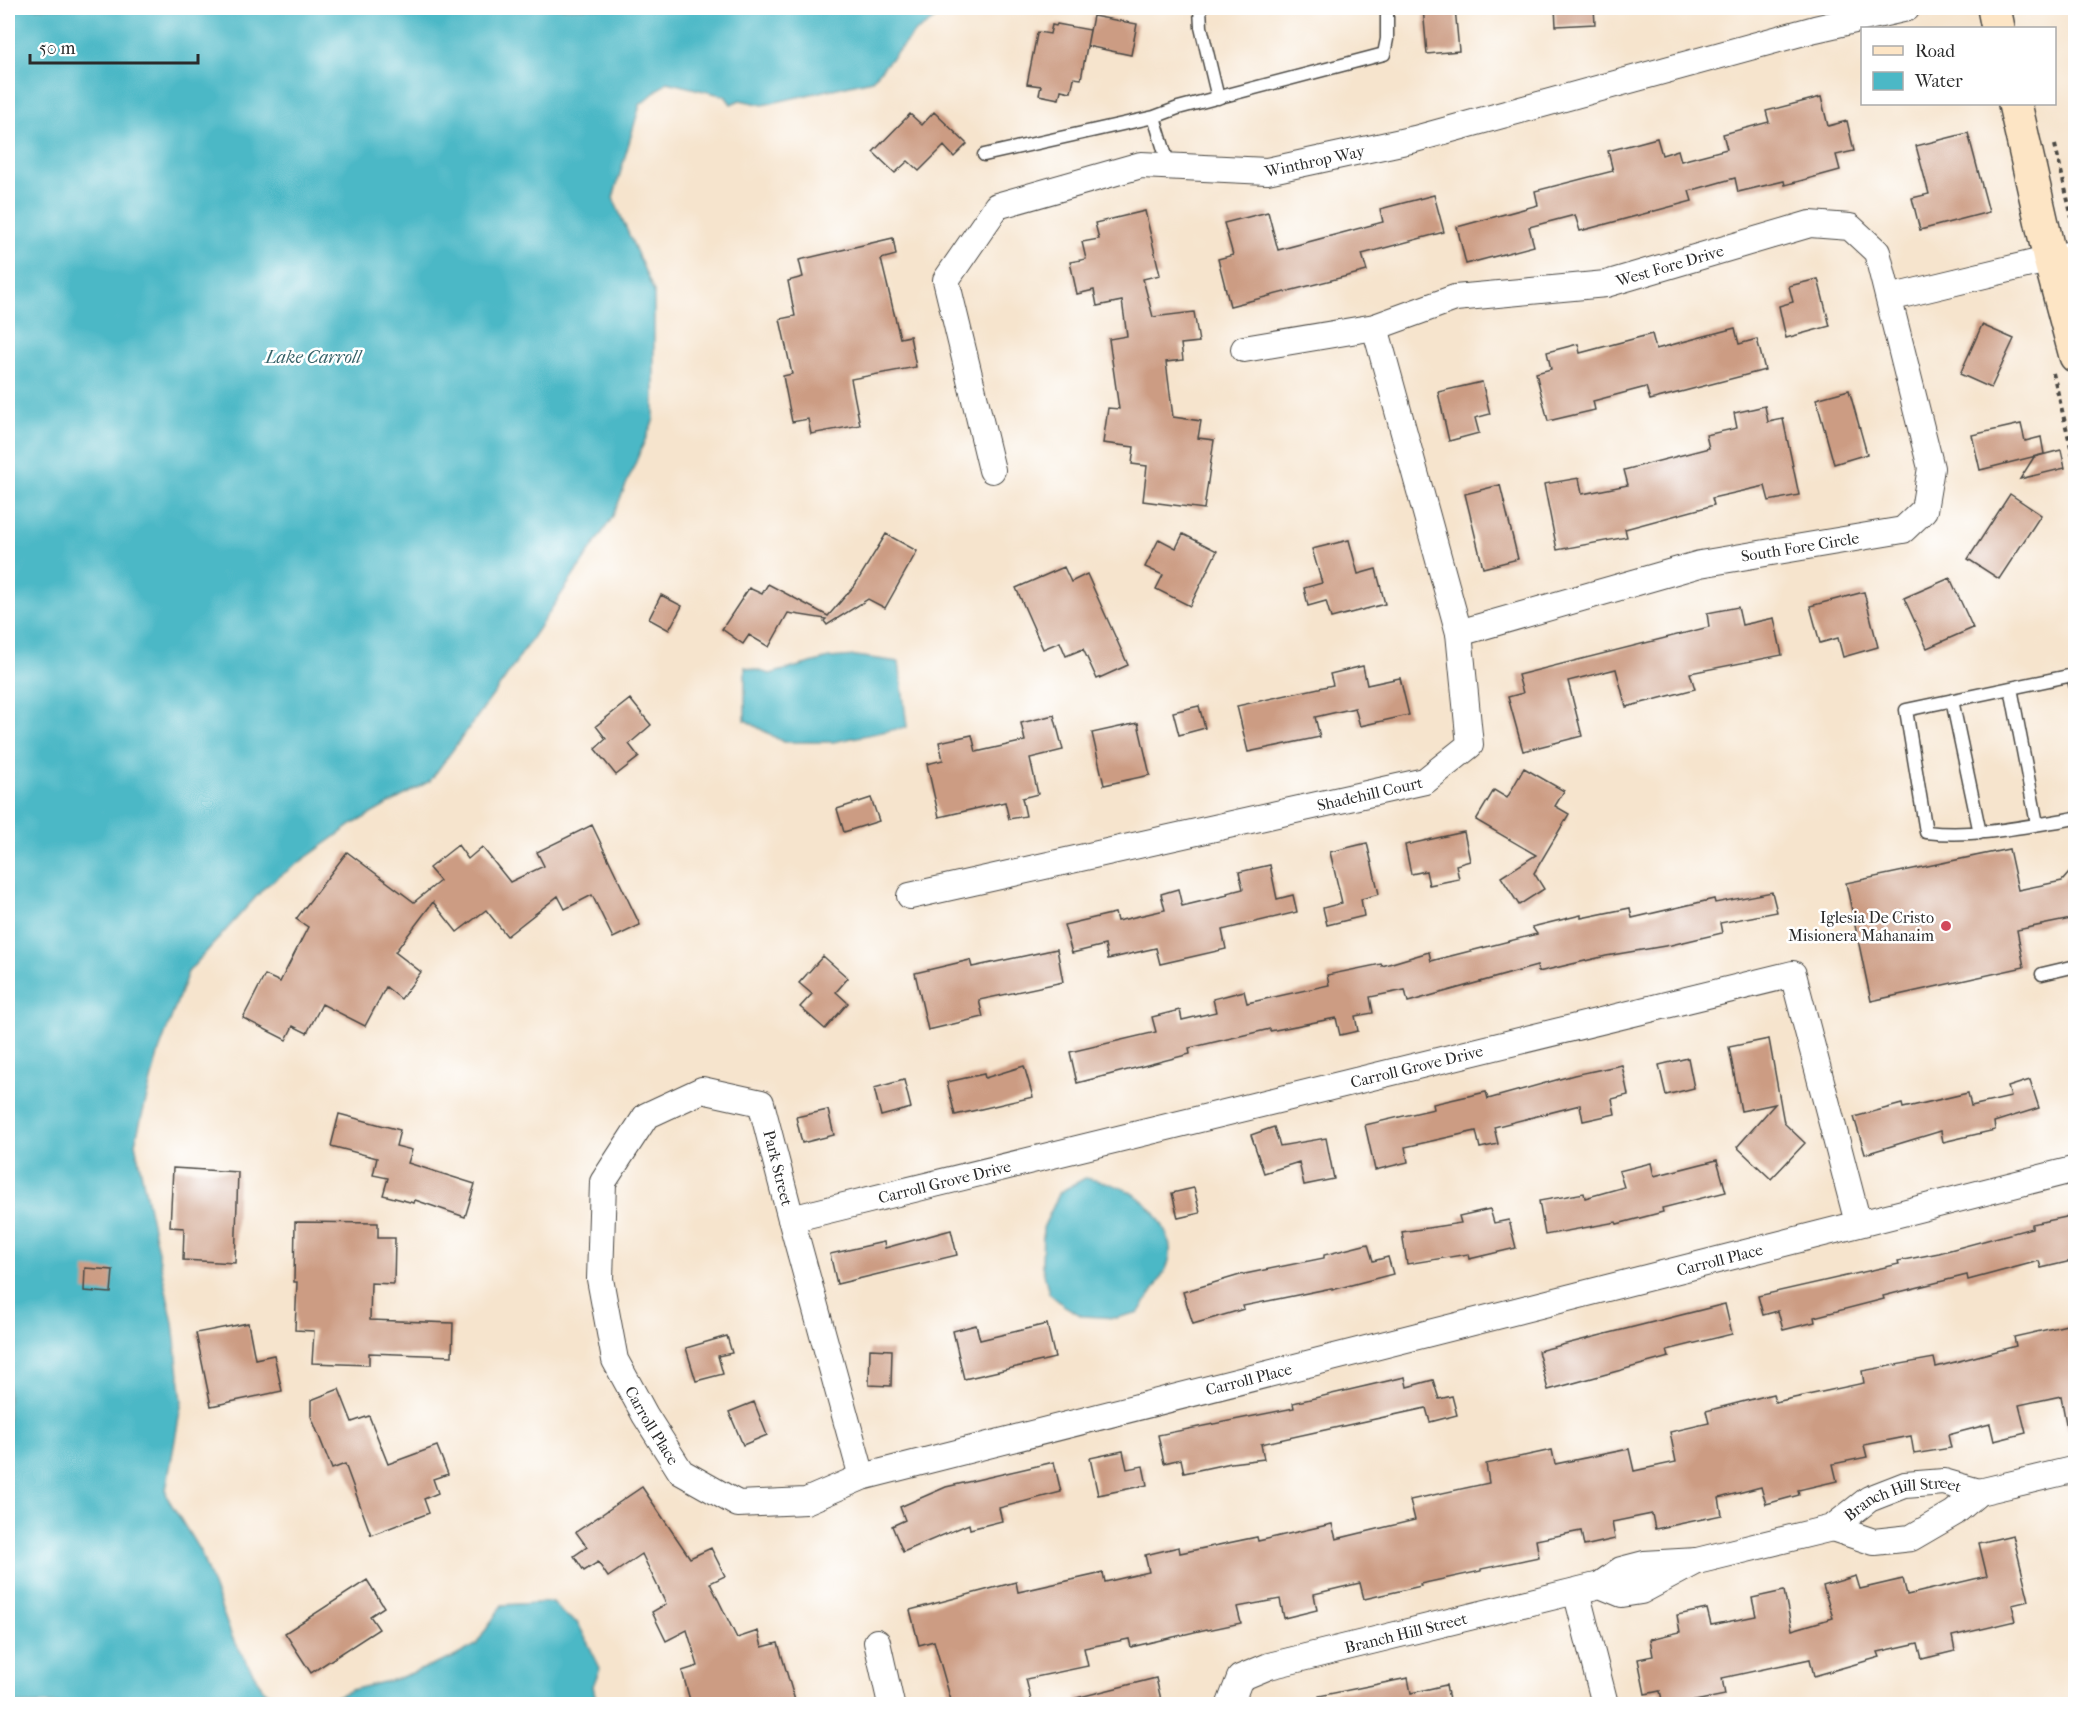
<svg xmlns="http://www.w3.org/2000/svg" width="2083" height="1712" viewBox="0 0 2083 1712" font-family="'IM FELL French Canon',serif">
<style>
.water{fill:#4bb8c6;stroke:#3b7278;stroke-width:1.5}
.building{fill:#cc9c83}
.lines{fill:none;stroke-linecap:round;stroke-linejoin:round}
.lane-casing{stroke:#494743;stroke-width:15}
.street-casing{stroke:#494743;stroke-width:28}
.secondary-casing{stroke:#494743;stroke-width:36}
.path{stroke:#494743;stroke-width:4;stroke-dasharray:4.5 4.5;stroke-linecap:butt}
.lane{stroke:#fff;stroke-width:12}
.street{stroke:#fff;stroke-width:26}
.secondary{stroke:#fde5c5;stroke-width:33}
.poi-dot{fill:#d1495b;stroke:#fff;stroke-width:2}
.labels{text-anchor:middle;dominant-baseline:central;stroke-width:5;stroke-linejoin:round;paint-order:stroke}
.street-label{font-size:16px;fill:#2b2b2b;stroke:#fff}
.poi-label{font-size:16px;fill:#2b2b2b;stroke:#fff;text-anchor:end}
.water-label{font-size:18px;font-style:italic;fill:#386369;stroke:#fff}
</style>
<rect width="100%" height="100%" fill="#fff"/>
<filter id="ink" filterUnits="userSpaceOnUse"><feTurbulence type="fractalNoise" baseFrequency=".0167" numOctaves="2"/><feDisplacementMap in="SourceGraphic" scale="12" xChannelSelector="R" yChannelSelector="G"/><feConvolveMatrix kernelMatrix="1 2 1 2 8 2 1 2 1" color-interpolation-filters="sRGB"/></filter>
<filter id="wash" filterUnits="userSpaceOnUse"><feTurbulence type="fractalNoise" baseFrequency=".008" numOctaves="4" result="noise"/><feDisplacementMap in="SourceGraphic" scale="24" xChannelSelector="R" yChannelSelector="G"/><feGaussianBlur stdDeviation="1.35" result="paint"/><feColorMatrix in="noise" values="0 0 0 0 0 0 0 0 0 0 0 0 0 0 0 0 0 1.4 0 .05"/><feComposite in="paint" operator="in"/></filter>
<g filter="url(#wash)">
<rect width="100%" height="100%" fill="#f6e4cd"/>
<path class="water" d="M 8,8 L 951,8 L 914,33 L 872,80 L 763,105 L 740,100 L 731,104 L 725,96 L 667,82 L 640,105 L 613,198 L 654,292 L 654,419 L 612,518 L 504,680 L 430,781 L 353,824 L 265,887 L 188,972 L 158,1054 L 135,1143 L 173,1323 L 182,1401 L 166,1490 L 167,1497 L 200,1551 L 232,1637 L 264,1691 L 304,1704 L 8,1704 Z
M 856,656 L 899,662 L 907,727 L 833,742 L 783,742 L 745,720 L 745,667 L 770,674 L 829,658 Z
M 1085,1178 C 1100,1181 1116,1184 1130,1192 C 1152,1204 1178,1238 1168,1264 C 1164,1277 1147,1299 1139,1312 L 1116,1318 L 1082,1316 L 1063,1305 L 1049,1293 L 1042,1266 L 1043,1228 L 1060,1192 Z
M 553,1602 L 563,1614 L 578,1623 L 600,1668 L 593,1686 L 597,1704 L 318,1704 L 351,1690 L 396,1679 L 452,1658 L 476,1645 L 502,1605 Z"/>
<g id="blocks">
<path class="building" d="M 1423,8 L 1455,8 L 1459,51 L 1427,54 Z
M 1555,8 L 1594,8 L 1595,24 L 1556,26 Z
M 1093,16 L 1137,24 L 1131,55 L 1087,46 Z
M 1057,24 L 1090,30 L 1081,79 L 1074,78 L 1071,92 L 1061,90 L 1059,99 L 1039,95 L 1041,86 L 1027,84 L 1037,34 L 1038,32 L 1050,34 L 1052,25 L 1056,26 Z
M 1821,97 L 1828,126 L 1847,121 L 1854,151 L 1836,155 L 1840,170 L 1785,185 L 1784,181 L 1738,192 L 1735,178 L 1689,191 L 1692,201 L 1580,231 L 1575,215 L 1529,227 L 1534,246 L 1466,264 L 1457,227 L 1538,205 L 1535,191 L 1613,171 L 1608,151 L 1657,138 L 1662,155 L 1678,150 L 1681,161 L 1727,149 L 1723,134 L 1769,122 L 1766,111 Z
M 934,112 L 967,144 L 954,157 L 944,146 L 919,171 L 908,161 L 895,173 L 873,152 L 910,114 L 922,125 Z
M 1968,133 L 1989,212 L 1920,230 L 1912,198 L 1929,194 L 1916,146 Z
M 1434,195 L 1444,232 L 1362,254 L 1367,271 L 1230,306 L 1218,259 L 1233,255 L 1224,223 L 1268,212 L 1278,250 L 1383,222 L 1380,209 Z
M 1145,211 L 1160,275 L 1143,279 L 1153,317 L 1194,312 L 1199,342 L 1181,344 L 1183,360 L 1166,362 L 1173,417 L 1201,421 L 1198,438 L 1214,440 L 1204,509 L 1143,501 L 1147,466 L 1132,464 L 1134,447 L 1103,443 L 1108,408 L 1119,409 L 1109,339 L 1127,336 L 1122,301 L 1097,306 L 1094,290 L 1077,294 L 1070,262 L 1086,259 L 1082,242 L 1099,239 L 1095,223 Z
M 893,238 L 896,255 L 881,259 L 900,338 L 910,336 L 916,367 L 851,379 L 860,425 L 811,434 L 808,419 L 792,422 L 783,376 L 792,374 L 780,319 L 795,316 L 788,281 L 803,277 L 799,260 Z
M 1818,279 L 1830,326 L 1786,338 L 1779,306 L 1793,302 L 1789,286 Z
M 1982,325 L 2014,339 L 1991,388 L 1960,374 Z
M 1735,328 L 1739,344 L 1757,339 L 1765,370 L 1650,400 L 1646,387 L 1593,401 L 1595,410 L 1548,421 L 1536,373 L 1551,369 L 1547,352 L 1578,344 L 1580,353 L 1652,334 L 1656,349 Z
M 1482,382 L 1490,414 L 1475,418 L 1479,433 L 1449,441 L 1438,392 Z
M 1849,390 L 1867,454 L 1834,464 L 1816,399 Z
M 1765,406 L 1768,422 L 1783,419 L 1799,495 L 1769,501 L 1765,486 L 1712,498 L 1714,505 L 1625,529 L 1627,537 L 1557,550 L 1544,484 L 1579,478 L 1582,494 L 1628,485 L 1624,470 L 1709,448 L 1706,435 L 1737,428 L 1734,413 Z
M 2021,424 L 2025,441 L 2041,437 L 2044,454 L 1980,470 L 1972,435 Z
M 2061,450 L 2065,468 L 2020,479 L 2034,457 Z
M 1500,485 L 1518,559 L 1483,568 L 1465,494 Z
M 2010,494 L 2041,515 L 1999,579 L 1968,559 Z
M 886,534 L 917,551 L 885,608 L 868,599 L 827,625 L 824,621 L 826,619 L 788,613 L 769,647 L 749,635 L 743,644 L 722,629 L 749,588 L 762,594 L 768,584 L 828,616 L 855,585 Z
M 1183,534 L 1217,551 L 1190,606 L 1156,589 L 1163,575 L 1145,567 L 1159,539 L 1176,548 Z
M 1349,540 L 1358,574 L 1376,569 L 1385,604 L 1331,618 L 1326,601 L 1308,606 L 1304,588 L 1322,583 L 1312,549 Z
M 1064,567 L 1071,582 L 1087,574 L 1128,665 L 1097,679 L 1083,649 L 1066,656 L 1060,642 L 1043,649 L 1016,588 Z
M 1950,578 L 1973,628 L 1927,648 L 1904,598 Z
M 1864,592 L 1878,647 L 1843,657 L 1838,638 L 1820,643 L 1810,606 Z
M 661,595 L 682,606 L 669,630 L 649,619 Z
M 1738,607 L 1742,625 L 1774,618 L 1782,655 L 1690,673 L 1695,689 L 1626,707 L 1616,669 L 1568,681 L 1582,736 L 1523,751 L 1508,697 L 1523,693 L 1518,675 L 1709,627 L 1707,613 Z
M 1363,666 L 1367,685 L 1400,678 L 1409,715 L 1360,726 L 1355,708 L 1315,717 L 1320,737 L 1248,752 L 1237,706 L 1333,685 L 1330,674 Z
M 630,699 L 651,725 L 629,744 L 639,757 L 616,775 L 595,749 L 606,739 L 596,726 Z
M 1199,706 L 1205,728 L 1179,735 L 1173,712 Z
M 1054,715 L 1063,750 L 1030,758 L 1038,794 L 1022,798 L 1026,816 L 1009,819 L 1005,802 L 939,817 L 927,764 L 943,760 L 939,742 L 972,735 L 976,752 L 1025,741 L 1021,723 Z
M 1138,723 L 1150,775 L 1104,785 L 1092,733 Z
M 1524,768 L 1564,791 L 1555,806 L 1569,814 L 1534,873 L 1544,889 L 1519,905 L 1501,877 L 1536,855 L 1476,820 L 1494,790 L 1507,798 Z
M 871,798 L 879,821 L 844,832 L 837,809 Z
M 592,825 L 640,925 L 613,938 L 592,895 L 565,909 L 558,896 L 507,936 L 486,910 L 457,932 L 433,902 L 395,952 L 421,972 L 401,999 L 386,987 L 365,1026 L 322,1004 L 307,1033 L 293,1026 L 286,1040 L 243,1018 L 265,975 L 280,982 L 308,927 L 296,919 L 347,852 L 414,902 L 440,881 L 429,868 L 458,845 L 468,859 L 482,847 L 510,882 L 544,866 L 537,852 Z
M 1464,832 L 1470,861 L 1456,865 L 1459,879 L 1429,885 L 1426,871 L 1411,874 L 1405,845 Z
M 1367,843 L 1379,894 L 1361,899 L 1364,916 L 1327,925 L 1323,908 L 1342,903 L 1330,852 Z
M 2009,849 L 2018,890 L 2062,881 L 2076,865 L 2076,918 L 2017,930 L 2024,967 L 1871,1001 L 1846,883 Z
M 1270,865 L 1277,899 L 1293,895 L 1297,912 L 1222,930 L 1226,949 L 1160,964 L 1156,948 L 1108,959 L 1105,945 L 1072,953 L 1064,925 L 1115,913 L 1117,921 L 1165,910 L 1161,894 L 1178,889 L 1182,906 L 1228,895 L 1227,893 L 1243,889 L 1239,872 Z
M 1772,892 L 1777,912 L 1720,923 L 1722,933 L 1671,945 L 1606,956 L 1538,972 L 1537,966 L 1408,1002 L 1405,990 L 1370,997 L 1373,1013 L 1355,1016 L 1358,1031 L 1340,1035 L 1336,1018 L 1270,1031 L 1270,1029 L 1189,1048 L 1190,1054 L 1077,1083 L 1070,1052 L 1156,1032 L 1152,1017 L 1180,1010 L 1182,1020 L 1216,1012 L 1213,999 L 1244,991 L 1247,1003 L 1329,985 L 1327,975 L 1381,964 L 1382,966 L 1429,952 L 1431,961 L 1537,934 L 1532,927 L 1581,915 L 1581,918 L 1630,908 L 1632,918 L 1714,899 L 1715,903 Z
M 1057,949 L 1063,982 L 979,1000 L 983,1017 L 928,1030 L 915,973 L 970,960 L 972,967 Z
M 823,956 L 848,978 L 836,992 L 848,1003 L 825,1029 L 800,1007 L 812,994 L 799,983 Z
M 1769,1039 L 1784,1123 L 1805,1143 L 1771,1179 L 1737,1147 L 1775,1104 L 1741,1111 L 1729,1047 Z
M 1688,1058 L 1694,1088 L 1666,1095 L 1659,1065 Z
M 1622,1065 L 1628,1095 L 1612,1099 L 1615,1114 L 1583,1121 L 1580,1105 L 1494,1127 L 1498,1144 L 1480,1148 L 1476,1131 L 1405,1147 L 1408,1162 L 1375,1170 L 1365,1125 L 1434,1109 L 1433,1104 L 1486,1092 L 1488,1099 L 1574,1075 Z
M 1024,1066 L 1033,1097 L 955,1115 L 947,1082 L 984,1074 L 985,1078 Z
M 904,1080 L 911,1108 L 881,1116 L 874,1088 Z
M 2030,1080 L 2039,1108 L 1994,1122 L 1995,1130 L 1943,1142 L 1941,1131 L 1865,1154 L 1854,1117 L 1902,1104 L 1903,1108 L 1968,1093 L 1971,1106 L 2011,1097 L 2008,1087 Z
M 828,1110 L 834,1135 L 802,1143 L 796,1117 Z
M 339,1114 L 400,1130 L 396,1146 L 412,1150 L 408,1163 L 475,1184 L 465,1217 L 415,1200 L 414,1203 L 383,1195 L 388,1178 L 373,1175 L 377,1158 L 331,1146 Z
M 1274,1127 L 1280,1146 L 1326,1138 L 1334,1179 L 1304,1185 L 1299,1162 L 1264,1173 L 1251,1135 Z
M 1717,1160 L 1726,1192 L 1662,1208 L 1663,1212 L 1617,1224 L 1616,1222 L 1545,1235 L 1539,1201 L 1584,1193 L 1585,1198 L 1624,1187 L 1619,1171 L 1651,1163 L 1654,1176 Z
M 173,1168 L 238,1172 L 235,1263 L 183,1260 L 184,1228 L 170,1227 Z
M 1194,1188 L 1200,1213 L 1178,1218 L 1172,1193 Z
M 1490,1209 L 1494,1223 L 1509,1220 L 1516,1248 L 1469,1259 L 1468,1254 L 1407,1264 L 1402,1232 L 1461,1223 L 1459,1216 Z
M 2076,1215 L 2076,1260 L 2041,1268 L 2039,1261 L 1968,1280 L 1967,1275 L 1883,1296 L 1884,1299 L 1814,1317 L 1815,1322 L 1783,1330 L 1778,1311 L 1763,1315 L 1758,1296 L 1899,1264 L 1898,1261 L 1939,1253 L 2032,1228 L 2032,1224 Z
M 295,1222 L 378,1223 L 378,1238 L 395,1238 L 394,1284 L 371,1283 L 370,1320 L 453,1323 L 452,1356 L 369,1353 L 369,1365 L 312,1363 L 314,1331 L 295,1330 L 297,1282 L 294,1282 Z
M 951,1230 L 957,1255 L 837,1284 L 830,1254 L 884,1242 L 885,1248 Z
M 1368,1244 L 1373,1261 L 1388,1257 L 1393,1274 L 1332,1290 L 1332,1288 L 1243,1306 L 1244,1309 L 1193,1324 L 1183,1292 L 1240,1275 L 1324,1258 L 1324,1255 Z
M 85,1268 L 113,1270 L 111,1293 L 84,1291 Z
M 1725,1304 L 1732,1334 L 1667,1350 L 1669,1357 L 1548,1390 L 1538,1351 Z
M 248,1323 L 255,1359 L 274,1355 L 282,1391 L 211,1406 L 196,1333 Z
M 2076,1323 L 2076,1428 L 2067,1429 L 2061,1396 L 2019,1405 L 2026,1433 L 1994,1441 L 1990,1424 L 1948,1435 L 1951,1448 L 1914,1454 L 1911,1436 L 1864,1445 L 1867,1457 L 1833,1464 L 1837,1481 L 1798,1490 L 1799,1495 L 1766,1504 L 1761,1487 L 1719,1498 L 1722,1515 L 1655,1529 L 1652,1514 L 1612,1522 L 1615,1539 L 1584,1546 L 1581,1531 L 1536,1540 L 1539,1557 L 1481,1569 L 1481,1571 L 1420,1584 L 1421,1586 L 1364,1599 L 1360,1583 L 1314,1594 L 1317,1610 L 1284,1618 L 1280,1599 L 1237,1607 L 1241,1623 L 1208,1630 L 1207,1629 L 1131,1647 L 1129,1639 L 1084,1648 L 1088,1666 L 1026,1679 L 1032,1704 L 952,1704 L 934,1641 L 919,1645 L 910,1610 L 1016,1582 L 1018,1592 L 1103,1573 L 1105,1582 L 1149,1572 L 1145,1555 L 1179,1547 L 1180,1553 L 1257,1537 L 1258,1541 L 1332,1524 L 1336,1539 L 1415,1520 L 1410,1500 L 1489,1483 L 1486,1464 L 1552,1450 L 1555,1464 L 1629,1449 L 1634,1471 L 1676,1462 L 1670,1432 L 1709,1423 L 1706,1411 L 1773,1394 L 1775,1402 L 1864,1383 L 1862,1371 L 1934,1358 L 1936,1367 L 2016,1346 L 2014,1337 Z
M 1047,1324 L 1055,1358 L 964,1379 L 953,1331 L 976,1325 L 980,1340 Z
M 727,1336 L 732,1353 L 718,1356 L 723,1374 L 696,1381 L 686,1348 Z
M 870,1349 L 892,1350 L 891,1386 L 869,1385 Z
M 1405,1377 L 1407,1387 L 1433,1380 L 1439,1399 L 1452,1396 L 1457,1415 L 1430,1422 L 1426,1408 L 1261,1444 L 1264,1459 L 1231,1463 L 1184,1473 L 1181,1459 L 1164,1463 L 1158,1435 L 1294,1408 L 1293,1403 Z
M 339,1389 L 352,1422 L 369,1416 L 388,1464 L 437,1446 L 448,1474 L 433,1479 L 438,1493 L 424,1499 L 429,1513 L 371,1535 L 345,1464 L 332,1469 L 311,1416 L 311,1400 Z
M 754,1402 L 767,1435 L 743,1445 L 729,1412 Z
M 1123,1451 L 1127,1469 L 1143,1466 L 1147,1485 L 1098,1495 L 1090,1458 Z
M 1054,1462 L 1061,1492 L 999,1508 L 1002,1521 L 970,1529 L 969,1524 L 903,1552 L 892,1526 L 905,1520 L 900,1507 L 946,1487 Z
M 642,1487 L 690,1558 L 711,1548 L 725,1576 L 710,1583 L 737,1638 L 758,1631 L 762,1647 L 778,1643 L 796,1704 L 691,1704 L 682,1671 L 698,1666 L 687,1630 L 666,1641 L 652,1612 L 666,1604 L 642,1554 L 608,1577 L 598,1562 L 584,1571 L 574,1556 L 587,1547 L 576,1532 Z
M 2013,1535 L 2029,1601 L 2012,1605 L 2016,1621 L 1952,1636 L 1955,1651 L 1922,1659 L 1918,1643 L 1878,1652 L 1880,1657 L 1814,1676 L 1810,1659 L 1722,1678 L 1725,1695 L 1680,1704 L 1663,1704 L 1660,1691 L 1645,1694 L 1638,1659 L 1653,1656 L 1650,1639 L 1680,1632 L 1677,1615 L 1707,1609 L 1711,1625 L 1756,1616 L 1752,1598 L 1784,1591 L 1792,1630 L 1833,1618 L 1823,1586 L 1856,1576 L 1860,1589 L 1903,1579 L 1907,1595 L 1987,1576 L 1979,1543 Z
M 367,1580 L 384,1607 L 370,1616 L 379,1629 L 311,1673 L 285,1633 Z
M 1156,1678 L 1162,1704 L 1077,1704 L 1076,1698 Z
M 1408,1678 L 1411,1693 L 1446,1685 L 1450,1704 L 1320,1704 L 1319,1696 Z"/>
</g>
</g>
<g filter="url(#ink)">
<use href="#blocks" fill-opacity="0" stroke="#494743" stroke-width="1.5"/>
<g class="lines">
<defs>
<path id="lane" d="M 1200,8 L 1201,27 L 1218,98
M 984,155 L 1154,117
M 1169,166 L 1154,117 L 1178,108 L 1384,54 L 1387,39 L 1387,8
M 2011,688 L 2037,824
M 2076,688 L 2073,675 L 1906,710 L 1926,832 C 1976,838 2026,826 2076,818
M 1952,700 L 1980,833
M 2042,974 L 2076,966"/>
<g id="street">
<path d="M 1889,298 L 2076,253"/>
<path id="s1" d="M 1244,349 L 1375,327 L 1455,298 L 1606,284 L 1810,224 L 1850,227 L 1877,252 L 1931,468 L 1924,510 L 1903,530 L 1700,564 L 1459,633"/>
<path id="s2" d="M 992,470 L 946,280 L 997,206 L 1141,165 L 1267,171 L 1415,139 L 1815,29 L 1907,8"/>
<path id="s3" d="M 910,896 L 1425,781 L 1470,745 L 1459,633 L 1375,327"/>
<path id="s4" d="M 791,1219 L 1793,974 L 1858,1223"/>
<path id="s5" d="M 862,1477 L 791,1219 L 761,1103 L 702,1090 L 646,1116 L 603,1182 L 600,1279 L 615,1360 L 645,1415 L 681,1472 L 738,1504 L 806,1501 L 862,1477 L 2076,1169"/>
<path d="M 1832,1528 L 1874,1542 L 1911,1538 L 1954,1513 L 1979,1492 L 2076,1469"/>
<path id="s6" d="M 1697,1561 L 1832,1528 L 1869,1499 L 1905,1485 L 1944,1482 L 1979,1492"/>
<path d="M 1576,1591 L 1605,1704"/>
<path d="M 877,1642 L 891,1704"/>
<path id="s7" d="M 1230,1704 L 1240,1678 L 1269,1666 L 1600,1585 L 1621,1570 L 1644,1564 L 1697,1561 L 1641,1591 L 1622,1594 L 1600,1585"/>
</g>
<path id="secondary" d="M 1994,8 L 1998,28
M 2015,104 L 2050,259 L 2076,356"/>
</defs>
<use href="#lane" class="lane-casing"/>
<use href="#street" class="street-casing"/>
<use href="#secondary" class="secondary-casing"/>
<path class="path" d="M 2055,145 L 2075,231
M 2053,373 L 2076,468"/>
<use href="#lane" class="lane"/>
<use href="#street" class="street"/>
<use href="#secondary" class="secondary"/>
</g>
</g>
<circle class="poi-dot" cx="1946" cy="926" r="6"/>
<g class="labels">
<g class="street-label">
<text stroke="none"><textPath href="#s2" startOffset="610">Winthrop Way</textPath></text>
<text stroke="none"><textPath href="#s1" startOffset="436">West Fore Drive</textPath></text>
<text transform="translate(1800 547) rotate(-9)">South Fore Circle</text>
<text stroke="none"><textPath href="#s3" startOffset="471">Shadehill Court</textPath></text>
<text stroke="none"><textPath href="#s4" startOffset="644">Carroll Grove Drive</textPath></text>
<text transform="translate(778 1168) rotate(76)">Park Street</text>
<text stroke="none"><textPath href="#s4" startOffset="158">Carroll Grove Drive</textPath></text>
<text stroke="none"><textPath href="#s5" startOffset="1977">Carroll Place</textPath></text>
<text stroke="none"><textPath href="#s5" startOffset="1491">Carroll Place</textPath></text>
<text stroke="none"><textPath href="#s5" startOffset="843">Carroll Place</textPath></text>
<text stroke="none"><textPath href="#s6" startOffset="219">Branch Hill Street</textPath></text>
<text stroke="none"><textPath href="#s7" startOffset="200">Branch Hill Street</textPath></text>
</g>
<g class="poi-label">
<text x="1934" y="917">Iglesia De Cristo<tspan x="1934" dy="18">Misionera Mahanaim</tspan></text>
</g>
<g class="water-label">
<text x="313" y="357">Lake Carroll</text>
</g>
</g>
<rect width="2083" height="1712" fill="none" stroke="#fff" stroke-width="30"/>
<rect x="1861" y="27" width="195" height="78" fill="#ffffff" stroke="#aaaaaa" stroke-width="1.5"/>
<rect x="1873" y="46" width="30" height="9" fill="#fde5c5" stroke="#aaaaaa" stroke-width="1.5"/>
<text x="1915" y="57" font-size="18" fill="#2b2b2b">Road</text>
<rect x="1873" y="72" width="30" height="18" fill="#4bb8c6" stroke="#aaaaaa" stroke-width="1.5"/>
<text x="1915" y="87" font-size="18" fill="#2b2b2b">Water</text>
<path d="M30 54v9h168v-9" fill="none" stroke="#2b2b2b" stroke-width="3"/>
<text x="39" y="54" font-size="18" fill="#2b2b2b" stroke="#ffffff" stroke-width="4.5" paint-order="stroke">50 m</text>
</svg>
